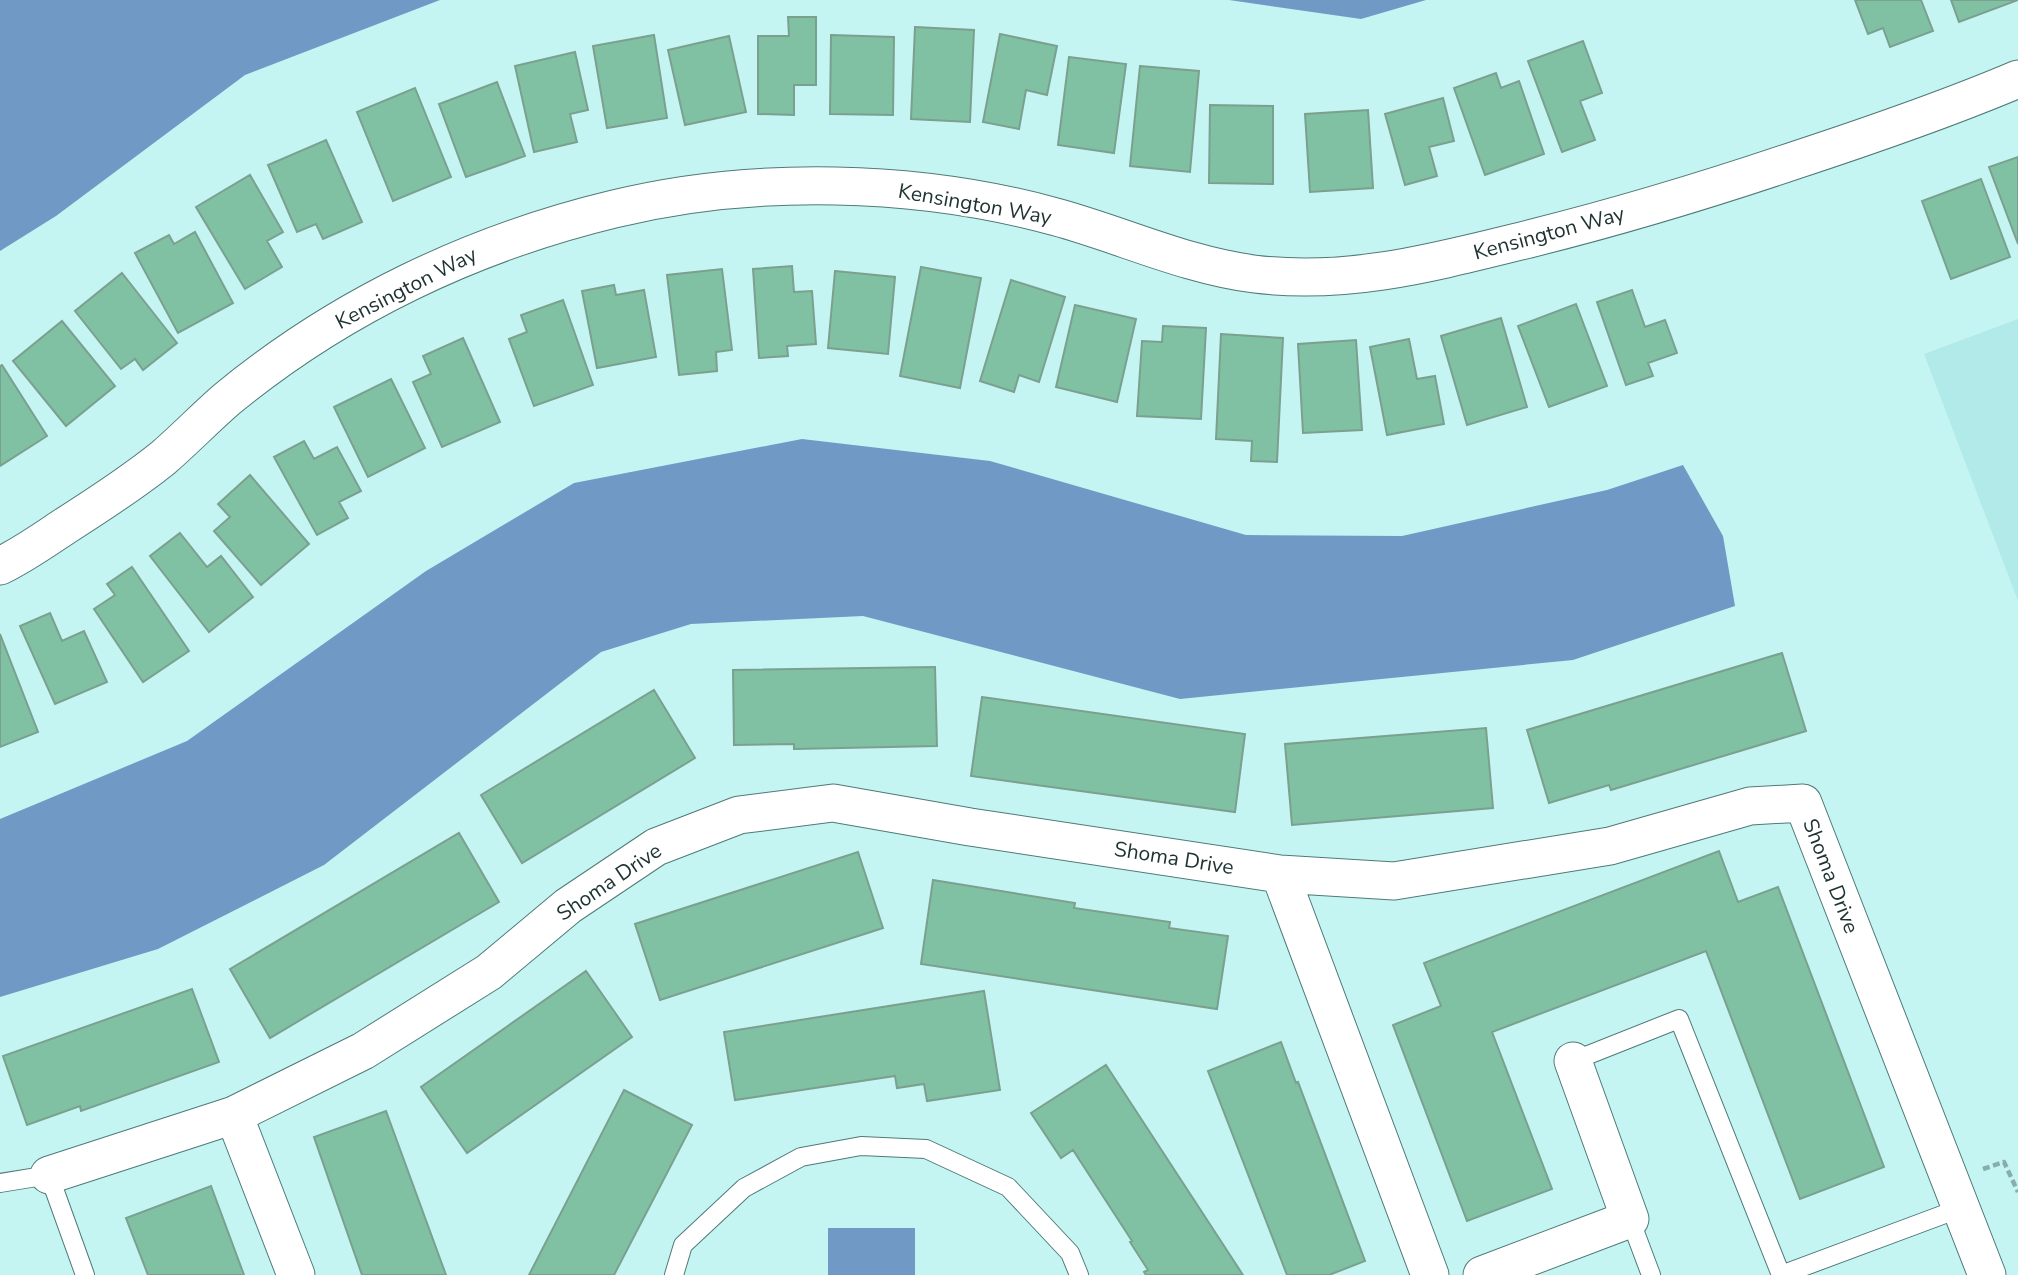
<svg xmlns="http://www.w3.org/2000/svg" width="2018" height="1275" viewBox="0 0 2018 1275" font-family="'Nunito Sans',sans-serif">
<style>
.built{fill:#b1eae8}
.water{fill:#7199c5}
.building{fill:#80c1a4;stroke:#7ba08f;stroke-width:2}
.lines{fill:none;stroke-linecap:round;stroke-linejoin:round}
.service-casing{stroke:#4e7a78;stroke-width:20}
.minor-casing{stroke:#4e7a78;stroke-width:39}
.path{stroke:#88aeac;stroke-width:4.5;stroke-dasharray:7 3.5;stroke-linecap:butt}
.service{stroke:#fff;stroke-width:18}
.minor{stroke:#fff;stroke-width:37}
.labels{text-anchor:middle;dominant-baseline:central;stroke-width:6;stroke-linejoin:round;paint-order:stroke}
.street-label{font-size:21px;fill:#1f3231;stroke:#fff}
</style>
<rect width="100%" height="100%" fill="#c5f5f3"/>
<path class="built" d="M 2018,319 L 2018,601 L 1924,354 Z"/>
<path class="water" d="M 0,0 L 440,0 L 245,75 L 56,216 L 0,251 Z
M 1229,0 L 1426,0 L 1361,19 Z
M 802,439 L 990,461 L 1246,535 L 1402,536 L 1607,490 L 1683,465 L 1723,536 L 1735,606 L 1573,660 L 1180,699 L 863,616 L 691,624 L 601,652 L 324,865 L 158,949 L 0,997 L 0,819 L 187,741 L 426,571 L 574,483 Z
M 828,1228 L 915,1228 L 915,1275 L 828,1275 Z"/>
<path class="building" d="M 1855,0 L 1921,0 L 1933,31 L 1890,47 L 1883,28 L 1868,34 Z
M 1951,0 L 2018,0 L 1959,22 Z
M 788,17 L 816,17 L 816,85 L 794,85 L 794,115 L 758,114 L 758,36 L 789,36 Z
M 915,27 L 974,30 L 970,122 L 911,119 Z
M 1000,34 L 1057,46 L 1047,95 L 1026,90 L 1019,129 L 983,122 Z
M 654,35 L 667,118 L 607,128 L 593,46 Z
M 831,35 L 894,37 L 893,115 L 830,114 Z
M 729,36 L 746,112 L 685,125 L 668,50 Z
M 1583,41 L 1602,93 L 1580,101 L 1595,140 L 1562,152 L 1528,61 Z
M 575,52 L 588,110 L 570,114 L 577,142 L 534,152 L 515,66 Z
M 1069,57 L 1126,64 L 1114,153 L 1058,145 Z
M 1140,66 L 1199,71 L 1190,172 L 1130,166 Z
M 1496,73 L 1501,88 L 1519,81 L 1544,154 L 1485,175 L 1454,88 Z
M 497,82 L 525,156 L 466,177 L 439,104 Z
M 415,88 L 451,177 L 393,201 L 357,112 Z
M 1443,98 L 1454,141 L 1429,147 L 1437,176 L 1405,185 L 1385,114 Z
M 1210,105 L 1273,106 L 1273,184 L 1209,183 Z
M 1368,110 L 1373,188 L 1310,192 L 1305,114 Z
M 326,140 L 362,222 L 323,239 L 316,224 L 297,232 L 268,165 Z
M 2018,157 L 2018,244 L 1989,167 Z
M 250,175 L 283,232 L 267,241 L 282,267 L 245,289 L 196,207 Z
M 1981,179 L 2010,257 L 1951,279 L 1922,201 Z
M 195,232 L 233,303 L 178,333 L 135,253 L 169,235 L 174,244 Z
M 792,266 L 794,292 L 812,291 L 816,344 L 787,346 L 788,356 L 759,358 L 753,269 Z
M 921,267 L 981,278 L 960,388 L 900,376 Z
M 722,269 L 732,350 L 716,352 L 717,371 L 679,375 L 667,275 Z
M 835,271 L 895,277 L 888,354 L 828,348 Z
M 122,273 L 177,343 L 143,370 L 135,359 L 121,369 L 75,311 Z
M 1011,280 L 1065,297 L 1039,382 L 1019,375 L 1014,392 L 980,381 Z
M 614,285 L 616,295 L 644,290 L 656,357 L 597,368 L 582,291 Z
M 1632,290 L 1645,327 L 1665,320 L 1677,353 L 1648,363 L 1653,376 L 1626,385 L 1597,302 Z
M 563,300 L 593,385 L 534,406 L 509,339 L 527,332 L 521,315 Z
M 1576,304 L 1607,386 L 1549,407 L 1518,326 Z
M 1075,305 L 1136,319 L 1117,402 L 1056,387 Z
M 1501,318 L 1527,407 L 1467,425 L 1441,336 Z
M 62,321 L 115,386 L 66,426 L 13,361 Z
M 1163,326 L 1206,328 L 1201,419 L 1137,416 L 1142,341 L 1162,342 Z
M 1221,334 L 1283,338 L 1277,462 L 1251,461 L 1252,441 L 1216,439 Z
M 463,338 L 500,422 L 442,447 L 413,382 L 431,374 L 423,356 Z
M 1409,339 L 1417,379 L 1435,376 L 1444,424 L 1387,435 L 1370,347 Z
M 1356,340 L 1362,430 L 1303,433 L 1298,344 Z
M 2,365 L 47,436 L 0,466 L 0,366 Z
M 391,379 L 425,448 L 368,477 L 334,407 Z
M 304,441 L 314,459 L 337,447 L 361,491 L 339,502 L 348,518 L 317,535 L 274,457 Z
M 250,475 L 309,544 L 261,585 L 214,531 L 230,517 L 218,504 Z
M 180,533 L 207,567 L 221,556 L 253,597 L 209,632 L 150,556 Z
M 132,567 L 189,651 L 143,682 L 94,609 L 115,595 L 107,584 Z
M 50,613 L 62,641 L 84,631 L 107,682 L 55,704 L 20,626 Z
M 0,634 L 38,732 L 0,747 Z
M 1782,653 L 1806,731 L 1611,790 L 1609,785 L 1549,803 L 1527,730 Z
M 935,667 L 937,746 L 794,749 L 794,744 L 734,745 L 733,670 Z
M 654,690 L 695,758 L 522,863 L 481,795 Z
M 982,697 L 1245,734 L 1235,812 L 971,776 Z
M 1486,728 L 1493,808 L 1292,825 L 1285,744 Z
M 459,833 L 499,902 L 270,1038 L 230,969 Z
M 1719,851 L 1738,902 L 1778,887 L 1884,1167 L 1800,1199 L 1706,951 L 1492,1032 L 1552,1189 L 1467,1221 L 1393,1025 L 1441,1006 L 1424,963 Z
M 858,852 L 883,928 L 660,1000 L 635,924 Z
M 933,880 L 1075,903 L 1074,908 L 1170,922 L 1169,928 L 1228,936 L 1217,1009 L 921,964 Z
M 586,971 L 632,1037 L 467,1153 L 421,1087 Z
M 192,989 L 219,1062 L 81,1111 L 80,1106 L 27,1125 L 3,1056 Z
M 984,991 L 1000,1090 L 927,1101 L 924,1084 L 897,1088 L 895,1076 L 735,1100 L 724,1032 Z
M 1281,1042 L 1296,1083 L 1298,1082 L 1365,1261 L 1329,1275 L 1287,1275 L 1208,1071 Z
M 1106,1065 L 1243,1275 L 1146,1275 L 1144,1272 L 1148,1270 L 1130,1242 L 1132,1241 L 1073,1150 L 1061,1158 L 1031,1113 Z
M 624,1090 L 692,1125 L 614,1275 L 529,1275 Z
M 386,1111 L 446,1275 L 362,1275 L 314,1137 Z
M 211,1186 L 244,1275 L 148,1275 L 126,1218 Z"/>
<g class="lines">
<defs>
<path id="service" d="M 1573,1061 L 1679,1019 L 1781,1275
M 0,1183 L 49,1175 L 85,1275
M 1630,1219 L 1651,1275
M 674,1275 L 683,1245 L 744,1188 L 801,1157 L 861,1146 L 926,1149 L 1008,1187 L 1070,1253 L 1079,1275
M 1781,1275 L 1961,1208"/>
<path id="minor" d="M 0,566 C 23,555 44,540 65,526 C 98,505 132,483 163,458 C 185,439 205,418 227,399 C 340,306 473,243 614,209 C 754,175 918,179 1056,217 C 1122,235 1185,265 1254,274 C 1351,286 1439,261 1533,238 C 1621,216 1707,190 1793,161 C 1869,136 1945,110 2018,79
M 1280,874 L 1430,1275
M 234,1115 L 296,1275
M 49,1175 L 234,1115 L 363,1051 L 489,972 L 568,906 L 656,847 L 739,815 L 833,803 L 970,827 L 1280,874 L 1394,881 L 1610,846 L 1750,806 L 1803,803 L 1987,1275
M 1482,1275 L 1630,1219 L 1573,1061"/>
</defs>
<use href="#service" class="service-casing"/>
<use href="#minor" class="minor-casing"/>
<path class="path" d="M 1983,1169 L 2004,1162 L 2018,1192"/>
<use href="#service" class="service"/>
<use href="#minor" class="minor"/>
</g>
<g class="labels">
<g class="street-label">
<text transform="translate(975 204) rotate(10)">Kensington Way</text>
<text transform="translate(1549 233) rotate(-15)">Kensington Way</text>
<text transform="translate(406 288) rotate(-27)">Kensington Way</text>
<text transform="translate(1174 858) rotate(9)">Shoma Drive</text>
<text transform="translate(1831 876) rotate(69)">Shoma Drive</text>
<text transform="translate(609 882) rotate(-34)">Shoma Drive</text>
</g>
</g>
</svg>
